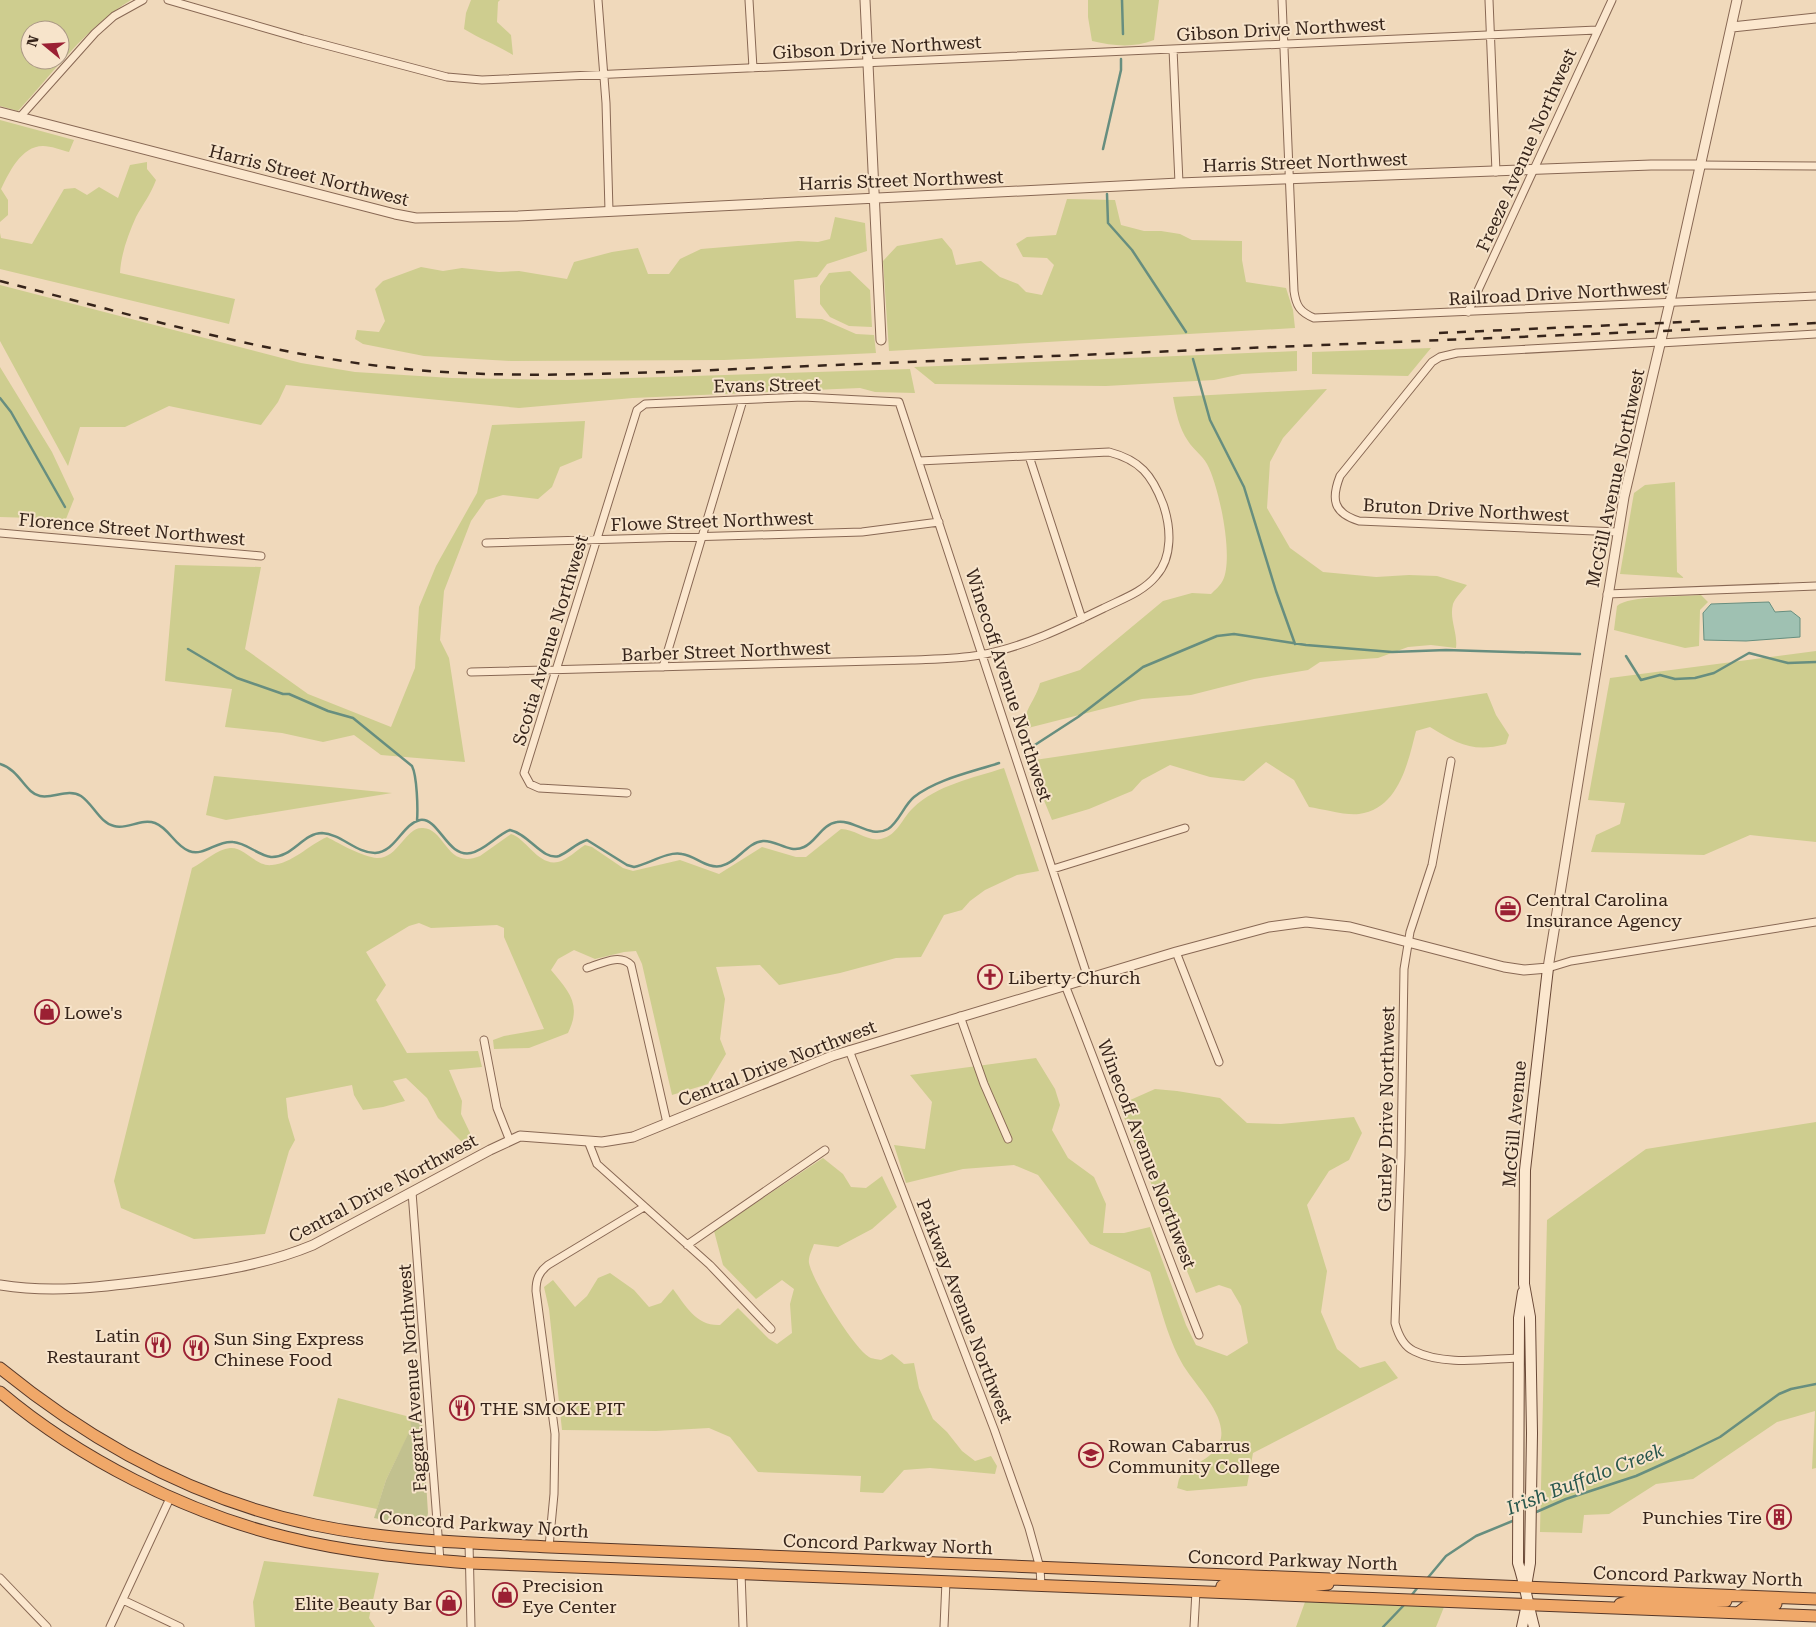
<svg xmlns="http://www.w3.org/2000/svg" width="1816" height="1627" viewBox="0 0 1816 1627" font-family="'Roboto Serif',serif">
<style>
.green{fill:#cecd8f;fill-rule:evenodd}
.cemetery{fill:#c2c18f}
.water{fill:#9fc1b2;stroke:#678e7f}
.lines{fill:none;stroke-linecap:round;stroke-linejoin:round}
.stream{stroke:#678e7f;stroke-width:2.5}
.minor-casing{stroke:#886854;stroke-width:9}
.tertiary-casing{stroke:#886854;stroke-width:11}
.secondary-casing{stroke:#6a4937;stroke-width:12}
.trunk-casing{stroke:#553729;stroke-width:13}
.minor{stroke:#fbe7ce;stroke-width:7}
.tertiary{stroke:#fbe7ce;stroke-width:9}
.secondary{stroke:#fbe7ce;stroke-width:10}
.trunk{stroke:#f0a869;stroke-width:11}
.rail{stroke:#36241a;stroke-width:2.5;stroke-dasharray:9 9;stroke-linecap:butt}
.labels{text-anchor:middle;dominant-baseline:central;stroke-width:4;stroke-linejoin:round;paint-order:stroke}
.street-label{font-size:18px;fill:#36241a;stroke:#f7e4cb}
.poi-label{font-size:18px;fill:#36241a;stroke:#f7e4cb;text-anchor:start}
.water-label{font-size:19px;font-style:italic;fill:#28574d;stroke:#f7e4cb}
</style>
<rect width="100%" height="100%" fill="#f0d9bb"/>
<path class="green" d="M 0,0 L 131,0 C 86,27 53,73 18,111 L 0,106 ZM 30,30 L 60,30 L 60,60 L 30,60 Z
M 471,0 L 500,0 L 498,2 L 497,22 L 511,35 L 513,55 C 497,45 480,39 464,29 L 466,13 Z
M 1088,0 L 1161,0 L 1159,0 L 1154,40 C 1133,48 1114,46 1092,41 L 1088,17 Z
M 0,120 L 74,140 L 69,152 C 61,150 51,146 43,146 C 21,146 9,173 1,189 L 8,200 L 8,215 L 0,222 Z
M 147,162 L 147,169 L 156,180 C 151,194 143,204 136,217 C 128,235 121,254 120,273 L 235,299 L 229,324 L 0,269 L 0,233 L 1,238 L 32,244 L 64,189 L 75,188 L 87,195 L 99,187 L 118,198 L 130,165 Z
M 1067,199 L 1115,200 L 1121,225 L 1144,231 L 1161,231 L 1180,234 L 1192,240 L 1242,241 L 1242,260 L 1246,282 L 1286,288 L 1293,310 L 1295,328 L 889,351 L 883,261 L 897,246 L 942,238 L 952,250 L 956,265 L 981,261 L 1000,277 L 1018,284 L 1026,292 L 1042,295 L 1054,265 L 1047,258 L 1023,257 L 1016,244 L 1027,237 L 1056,235 Z
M 835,217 L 865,223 L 867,251 L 827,264 L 817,277 L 794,280 L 796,318 L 822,319 L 856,334 L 874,335 L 876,353 L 724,360 L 511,361 L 424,356 L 363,344 L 355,339 L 357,330 L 379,332 L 385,321 L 375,289 L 383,281 L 421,267 L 443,271 L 462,268 L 499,272 L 519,271 L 567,279 L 574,262 L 612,252 L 638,248 L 648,274 L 669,274 L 680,259 L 701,249 L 798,241 L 818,242 L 830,239 Z
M 850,271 L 870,290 L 872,327 L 849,326 L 830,317 L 820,304 L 820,286 L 829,273 Z
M 0,285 L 301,363 L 355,372 L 452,378 L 567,380 L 910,369 L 915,393 L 875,392 L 860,388 L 633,398 L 519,408 L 286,385 L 278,402 L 261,425 L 169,406 L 125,427 L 80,427 L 68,466 L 0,341 Z
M 1431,348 L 1408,376 L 1312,374 L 1312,352 Z
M 1297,351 L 1297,371 L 1242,374 L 1214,380 L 1106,386 L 935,384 L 914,367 Z
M 0,367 L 52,452 L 74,499 L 66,519 L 0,517 Z
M 1327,389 L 1283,438 L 1270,462 L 1267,508 L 1290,548 L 1323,572 L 1376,577 L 1409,575 L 1437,576 L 1467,585 C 1463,590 1455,598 1453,604 C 1449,619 1458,633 1456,648 L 1431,645 L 1408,647 L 1378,658 L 1320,662 L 1308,670 L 1254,679 L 1191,695 L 1142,699 L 1024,729 C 1022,712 1036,700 1040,683 L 1080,670 L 1163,601 L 1192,593 L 1211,594 C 1215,590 1221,585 1223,580 C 1234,557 1219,486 1207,464 C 1202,455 1193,449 1188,441 C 1179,428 1176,412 1173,397 Z
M 585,421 L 582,458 L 560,467 L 552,487 L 538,499 L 503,495 L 486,500 L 471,521 L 444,591 L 440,640 L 449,658 L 465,762 L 381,755 L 354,735 L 323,742 L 282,733 L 225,727 L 232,689 L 165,681 L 175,565 L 261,567 L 245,649 L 308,694 L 391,727 L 415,668 L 419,607 L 436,566 L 477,493 L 492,425 Z
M 1675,482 L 1677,572 L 1684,578 L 1620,574 L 1634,493 L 1645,485 Z
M 1701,595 L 1708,602 L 1700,610 L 1699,646 L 1685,648 L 1614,630 L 1617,606 C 1629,595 1683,597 1701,595 Z
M 1816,651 L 1816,842 L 1750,835 L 1704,855 L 1591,852 L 1596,835 L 1620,824 L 1625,803 L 1588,800 L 1610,678 Z
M 1487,693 L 1496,715 L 1509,735 L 1506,744 C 1473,753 1458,744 1430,727 L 1416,731 C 1408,762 1399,809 1359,814 C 1347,816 1323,809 1309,807 L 1294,780 L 1266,762 L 1244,781 L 1210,777 L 1170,765 L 1142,780 L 1132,791 L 1089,809 L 1052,820 L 1028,761 Z
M 1004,768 L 1039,871 L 1017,875 L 985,890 L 970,901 L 962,910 L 944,915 L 921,957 L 896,958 L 840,973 L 779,985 L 760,965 L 716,967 L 725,999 L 720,1039 L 726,1054 L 708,1084 L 672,1095 L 642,964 L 636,951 L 624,952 L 595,959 L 574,950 L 558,959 L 551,970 C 569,992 582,1004 568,1033 L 529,1048 L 494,1049 L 493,1040 L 504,1036 L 544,1029 L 504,937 L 504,928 L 497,925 L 431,928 L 419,923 L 409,926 L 366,952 L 386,985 L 376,1000 L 407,1053 L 478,1051 L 482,1067 L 449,1070 L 462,1101 L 461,1114 L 472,1137 L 462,1142 L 438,1118 L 427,1098 L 406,1078 L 393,1081 L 405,1101 L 383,1107 L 363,1110 L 354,1095 L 352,1085 L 286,1098 L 288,1117 L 295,1140 L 289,1151 L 265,1234 L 194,1239 L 121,1208 L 114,1181 L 192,868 C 204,862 217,849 230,848 C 246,847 255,867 272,865 C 291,864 309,845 327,837 C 340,844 363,857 377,858 C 398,859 406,826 423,828 C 446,829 446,870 480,856 L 511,834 C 527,839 538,866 558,862 C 567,860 577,850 585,845 L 592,847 L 623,868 L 633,871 L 680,860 L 719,874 L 762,847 L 796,857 L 806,857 L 841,829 C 855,829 868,842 881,839 C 898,835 902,818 913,808 C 937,785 973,778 1004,768 Z
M 214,776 L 392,793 L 226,820 L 206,815 Z
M 1036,1058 L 1055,1089 L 1060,1105 L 1052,1130 L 1068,1158 L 1094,1177 L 1106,1204 L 1103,1233 L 1124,1233 L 1150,1227 L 1186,1325 L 1196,1345 L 1227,1356 L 1248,1343 L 1241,1306 L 1231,1289 L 1219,1285 L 1196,1293 L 1119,1105 L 1155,1089 L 1177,1091 L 1220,1098 L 1247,1123 L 1281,1124 L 1354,1117 L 1362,1133 L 1349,1160 L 1329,1171 L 1307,1205 L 1327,1271 L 1321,1312 L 1337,1349 L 1360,1368 L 1385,1361 L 1398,1378 L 1253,1453 L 1247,1486 L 1187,1491 L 1177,1488 C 1178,1485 1178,1480 1180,1477 C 1189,1464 1217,1459 1221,1438 C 1225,1415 1199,1389 1187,1371 C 1168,1343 1160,1304 1150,1272 L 1090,1244 L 1038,1175 L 1014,1165 L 963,1169 L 906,1183 L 894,1145 L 925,1149 L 932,1102 L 910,1075 Z
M 1816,1122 L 1816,1468 L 1812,1469 L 1815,1411 L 1777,1422 L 1693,1479 L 1656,1484 L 1609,1514 L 1584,1515 L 1582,1533 L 1540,1532 L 1547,1220 L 1646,1149 Z
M 823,1158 L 843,1174 L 851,1187 L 866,1188 L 882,1176 L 897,1207 L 872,1229 L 838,1247 L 814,1244 C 812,1250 808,1257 809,1263 C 813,1282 853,1347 869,1357 C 872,1359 878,1359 881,1360 L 892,1354 L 904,1364 L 914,1363 L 919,1388 L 933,1419 L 947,1432 L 962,1451 L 975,1461 L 991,1456 L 997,1466 L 995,1474 L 930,1468 L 904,1470 L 883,1493 L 860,1492 L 861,1476 L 758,1472 L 730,1437 L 709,1428 L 656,1431 L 562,1430 L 549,1309 L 544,1287 L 553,1280 L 575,1307 L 587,1296 L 598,1278 L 610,1273 L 634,1290 L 649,1307 L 661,1303 L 673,1289 C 686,1306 696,1326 720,1325 L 738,1308 L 769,1339 L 777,1344 L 792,1333 L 790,1304 L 794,1289 L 782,1280 L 756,1299 L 723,1265 L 714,1231 Z
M 338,1398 L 410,1417 L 412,1427 L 386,1480 L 377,1509 L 313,1496 Z
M 264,1561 L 379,1573 L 369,1618 L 375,1627 L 255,1627 L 253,1602 Z
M 1305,1602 L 1444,1607 L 1436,1627 L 1296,1627 Z"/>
<path class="cemetery" d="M 410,1417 L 422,1420 L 428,1513 L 426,1524 L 420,1527 L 374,1518 L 386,1480 L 411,1428 Z"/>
<path class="water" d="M 1769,602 L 1775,612 L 1791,611 L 1800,618 L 1800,637 L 1746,641 L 1704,640 L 1703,613 L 1711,604 Z"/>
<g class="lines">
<path class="stream" d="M 1122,0 L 1123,34
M 1103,149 L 1121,70 L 1121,59
M 1107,194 L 1108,223 L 1132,250 L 1186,332
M 1193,359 L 1210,420 L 1244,487 L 1276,591 L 1295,644
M 0,398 L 11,412 L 65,507
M 188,649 L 237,678 L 283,694 L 289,694 L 328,711 L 353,718 L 412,766 C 417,776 418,808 417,821
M 1626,656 L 1641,680 L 1660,675 L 1675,679 L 1695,678 L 1714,673 L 1749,653 L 1788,663 L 1816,662
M 1024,752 L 1078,717 L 1143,667 L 1217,636 L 1234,634 L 1306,645 L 1392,652 L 1446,650 L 1580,654
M 0,764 C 20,770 25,793 40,796 C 53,799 68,788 81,796 C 93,804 100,823 114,826 C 127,830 141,818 155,823 C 169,828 175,846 189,851 C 204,857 217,840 233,842 C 247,843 257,855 271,857 C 292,858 303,833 322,833 C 341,834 356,853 375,853 C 396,852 402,824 420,820 C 439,817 447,858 471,853 C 484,851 497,835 510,830 C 529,834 543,861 559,856 C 569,852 576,843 587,840 L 627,865 L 634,867 C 649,864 667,851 682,854 C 696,856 707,869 721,866 C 737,863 747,842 763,841 C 777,840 789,854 804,847 C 816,842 822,824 837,822 C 854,819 870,839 888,829 C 899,822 904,805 914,797 C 937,779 972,772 999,763
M 1534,1513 L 1566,1499 L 1636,1476 L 1685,1454 L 1720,1437 L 1779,1394 L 1791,1389 L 1816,1384
M 1426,1580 L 1446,1556 L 1476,1536 L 1515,1520
M 1411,1596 L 1418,1587
M 1383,1627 L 1405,1604"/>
<defs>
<path id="minor" d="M 168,0 L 303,39 L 447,77 L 482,80 L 1597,30
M 598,0 L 606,103 L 609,211
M 749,0 L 753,68
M 1282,0 L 1294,291 C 1296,306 1300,312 1314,318 L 1816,296
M 1489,0 L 1496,172
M 1173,49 L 1179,183
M 20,117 L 95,33 L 114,16 L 143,0
M 1701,165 L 1816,166
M 1468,312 L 1612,0
M 1660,343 L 1816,334
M 1029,456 L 1082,619
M 1618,532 L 1359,521 C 1333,513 1331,499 1340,476 L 1432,362 L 1440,357 L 1457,353 L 1660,342
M 0,533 L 261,556
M 486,543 L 862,532 L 939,522
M 1607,594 L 1816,586
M 663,667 L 743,400
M 471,672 L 912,660 C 935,659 958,659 980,655 C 1024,647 1065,627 1104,608 C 1122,599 1143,592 1156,576 C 1173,557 1171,527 1163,504 C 1152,475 1140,460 1109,452 L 919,461
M 1451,761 L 1432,865 L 1410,932 L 1404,969 L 1401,1155 L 1395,1323 C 1398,1334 1403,1346 1414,1351 C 1444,1366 1486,1359 1518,1358
M 627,793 L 539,788 L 530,784 L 524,773 L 637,410 L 645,404 L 803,397 L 899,402 L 1088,978
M 1053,869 L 1185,828
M 1176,952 L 1219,1062
M 587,968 C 601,964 619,953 631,965 L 667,1123
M 1548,968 L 1571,961 L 1816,922
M 1065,985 C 1111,1101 1153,1219 1199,1335
M 960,1016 L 984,1084 L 1008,1139
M 484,1040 L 497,1108 L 510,1141
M 849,1050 L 994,1429 L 1029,1528 L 1040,1568 L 1041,1585
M 588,1141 L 597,1164 L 710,1265 L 771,1329
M 412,1192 L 440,1561
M 687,1245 L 825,1150
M 469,1543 L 471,1627
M 549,1547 L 554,1494 L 555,1434 L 536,1291 C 536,1279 539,1272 548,1265 L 644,1207
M 741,1573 L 743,1627
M 0,1578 L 47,1627
M 123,1600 L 180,1627
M 110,1627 L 171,1496
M 944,1627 L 946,1581
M 1194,1627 L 1196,1591"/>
<path id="tertiary" d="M 865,0 L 881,340
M 1732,27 L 1816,18
M 0,112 L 395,214 L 416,218 L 518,216 L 1179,183 L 1651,165 L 1701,165
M 0,1285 C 56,1294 108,1286 164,1279 C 215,1272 265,1265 313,1245 L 490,1150 L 520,1136 L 602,1142 L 633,1137 L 832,1056 L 1176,952 L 1269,927 L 1306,922 L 1350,927 L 1504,967 L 1524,970 L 1548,968 L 1624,497 L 1670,302 L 1737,0"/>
<path id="secondary" d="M 1523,1292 L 1519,1318 L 1518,1563 C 1525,1584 1528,1605 1534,1627
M 1526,1586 L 1530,1563 L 1532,1433 L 1530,1317 L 1524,1284 L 1525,1170 L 1548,968
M 1522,1627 L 1527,1604"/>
<path id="trunk" d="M 0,1368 C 92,1443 198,1501 315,1525 C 392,1541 471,1543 549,1547 L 1816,1599
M 0,1392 C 78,1458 186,1513 286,1537 C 346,1552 408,1558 470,1563 L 1816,1616
M 1221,1592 L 1222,1586 L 1227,1583 L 1310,1586 L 1328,1584
M 1620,1604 L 1633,1600 L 1726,1601
M 1738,1613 L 1748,1605 L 1776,1604"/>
</defs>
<use href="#minor" class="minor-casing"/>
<use href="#tertiary" class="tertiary-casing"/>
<use href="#secondary" class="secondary-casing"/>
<use href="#trunk" class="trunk-casing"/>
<use href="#minor" class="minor"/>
<use href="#tertiary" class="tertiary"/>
<use href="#secondary" class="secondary"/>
<use href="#trunk" class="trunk"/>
<path class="rail" d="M 0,281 C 125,313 250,350 379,366 C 474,378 570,375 665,372 L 1663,331 L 1816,323
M 1439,333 L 1706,321"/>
</g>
<defs>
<symbol id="office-ring" viewBox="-11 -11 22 22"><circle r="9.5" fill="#f7e4cb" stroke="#9b2033" stroke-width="1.5"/><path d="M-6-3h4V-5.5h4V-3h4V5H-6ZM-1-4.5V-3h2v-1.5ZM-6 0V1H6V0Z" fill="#9b2033"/></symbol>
<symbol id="church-ring" viewBox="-11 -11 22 22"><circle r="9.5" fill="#f7e4cb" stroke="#9b2033" stroke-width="1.5"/><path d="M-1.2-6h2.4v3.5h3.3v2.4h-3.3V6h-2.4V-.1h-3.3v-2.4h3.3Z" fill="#9b2033"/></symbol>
<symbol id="shop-ring" viewBox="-11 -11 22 22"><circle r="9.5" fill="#f7e4cb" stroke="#9b2033" stroke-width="1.5"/><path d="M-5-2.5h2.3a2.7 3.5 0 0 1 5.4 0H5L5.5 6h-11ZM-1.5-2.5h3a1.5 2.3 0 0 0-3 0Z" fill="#9b2033"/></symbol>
<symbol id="restaurant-ring" viewBox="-11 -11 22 22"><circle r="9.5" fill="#f7e4cb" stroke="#9b2033" stroke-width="1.5"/><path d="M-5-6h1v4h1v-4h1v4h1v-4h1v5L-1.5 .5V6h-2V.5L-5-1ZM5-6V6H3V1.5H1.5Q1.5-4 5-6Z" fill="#9b2033"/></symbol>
<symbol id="university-ring" viewBox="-11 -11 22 22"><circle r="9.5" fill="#f7e4cb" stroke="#9b2033" stroke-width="1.5"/><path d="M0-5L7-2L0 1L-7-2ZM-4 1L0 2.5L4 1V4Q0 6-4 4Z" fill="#9b2033"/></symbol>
<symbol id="building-ring" viewBox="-11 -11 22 22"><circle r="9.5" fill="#f7e4cb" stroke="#9b2033" stroke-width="1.5"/><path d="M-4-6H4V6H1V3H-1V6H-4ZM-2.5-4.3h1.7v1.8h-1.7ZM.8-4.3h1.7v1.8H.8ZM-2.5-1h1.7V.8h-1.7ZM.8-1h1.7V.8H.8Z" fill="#9b2033"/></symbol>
</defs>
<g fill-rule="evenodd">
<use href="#office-ring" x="1494" y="895" width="28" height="28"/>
<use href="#church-ring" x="976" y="963" width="28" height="28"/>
<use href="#shop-ring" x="33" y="998" width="28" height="28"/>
<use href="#restaurant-ring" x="144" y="1331" width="28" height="28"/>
<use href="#restaurant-ring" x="182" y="1334" width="28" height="28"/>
<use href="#restaurant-ring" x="448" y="1394" width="28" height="28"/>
<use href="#university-ring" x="1077" y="1441" width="28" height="28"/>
<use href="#building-ring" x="1765" y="1503" width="28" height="28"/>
<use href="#shop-ring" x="491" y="1581" width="28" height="28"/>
<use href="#shop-ring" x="435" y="1589" width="28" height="28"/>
</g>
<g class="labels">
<g class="street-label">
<text transform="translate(1281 29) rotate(-3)">Gibson Drive Northwest</text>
<text transform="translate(877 47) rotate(-3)">Gibson Drive Northwest</text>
<text transform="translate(1526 150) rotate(-66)">Freeze Avenue Northwest</text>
<text transform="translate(1305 162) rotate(-2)">Harris Street Northwest</text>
<text transform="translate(309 175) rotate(14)">Harris Street Northwest</text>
<text transform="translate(901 180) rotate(-2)">Harris Street Northwest</text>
<text transform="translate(1558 293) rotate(-3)">Railroad Drive Northwest</text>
<text transform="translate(767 385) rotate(-1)">Evans Street</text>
<text transform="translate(1615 478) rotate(-78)">McGill Avenue Northwest</text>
<text transform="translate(1466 510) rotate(3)">Bruton Drive Northwest</text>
<text transform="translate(712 521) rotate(-2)">Flowe Street Northwest</text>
<text transform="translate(132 529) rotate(5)">Florence Street Northwest</text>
<text transform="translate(550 640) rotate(-73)">Scotia Avenue Northwest</text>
<text transform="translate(726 651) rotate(-2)">Barber Street Northwest</text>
<text transform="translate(1009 685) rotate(72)">Winecoff Avenue Northwest</text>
<text transform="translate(777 1063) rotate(-21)">Central Drive Northwest</text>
<text transform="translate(1386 1109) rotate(-89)">Gurley Drive Northwest</text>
<text transform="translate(1514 1124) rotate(-85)">McGill Avenue</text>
<text transform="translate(1147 1154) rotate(69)">Winecoff Avenue Northwest</text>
<text transform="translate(383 1188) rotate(-28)">Central Drive Northwest</text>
<text transform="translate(965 1311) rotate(69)">Parkway Avenue Northwest</text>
<text transform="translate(412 1378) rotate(-94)">Faggart Avenue Northwest</text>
<text transform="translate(484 1524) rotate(4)">Concord Parkway North</text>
<text transform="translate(888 1544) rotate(2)">Concord Parkway North</text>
<text transform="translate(1293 1560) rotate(2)">Concord Parkway North</text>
<text transform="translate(1698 1576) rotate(2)">Concord Parkway North</text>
</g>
<g class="poi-label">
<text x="1526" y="899">Central Carolina<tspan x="1526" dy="21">Insurance Agency</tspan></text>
<text x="1008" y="977">Liberty Church</text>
<text x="64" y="1012">Lowe's</text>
<text x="140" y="1335" text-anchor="end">Latin<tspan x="140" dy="21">Restaurant</tspan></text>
<text x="214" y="1338">Sun Sing Express<tspan x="214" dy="21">Chinese Food</tspan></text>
<text x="480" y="1408">THE SMOKE PIT</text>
<text x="1108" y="1445">Rowan Cabarrus<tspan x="1108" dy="21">Community College</tspan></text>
<text x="1762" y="1517" text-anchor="end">Punchies Tire</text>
<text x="522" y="1585">Precision<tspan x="522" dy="21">Eye Center</tspan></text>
<text x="432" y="1603" text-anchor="end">Elite Beauty Bar</text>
</g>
<g class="water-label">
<text transform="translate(1585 1479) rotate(-21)">Irish Buffalo Creek</text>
</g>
</g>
<g transform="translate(45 45) rotate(288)"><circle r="24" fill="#f7e4cb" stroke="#aa9784"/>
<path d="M0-4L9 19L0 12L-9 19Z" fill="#9b2033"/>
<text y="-8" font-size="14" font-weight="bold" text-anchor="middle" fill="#36241a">N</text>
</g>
</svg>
